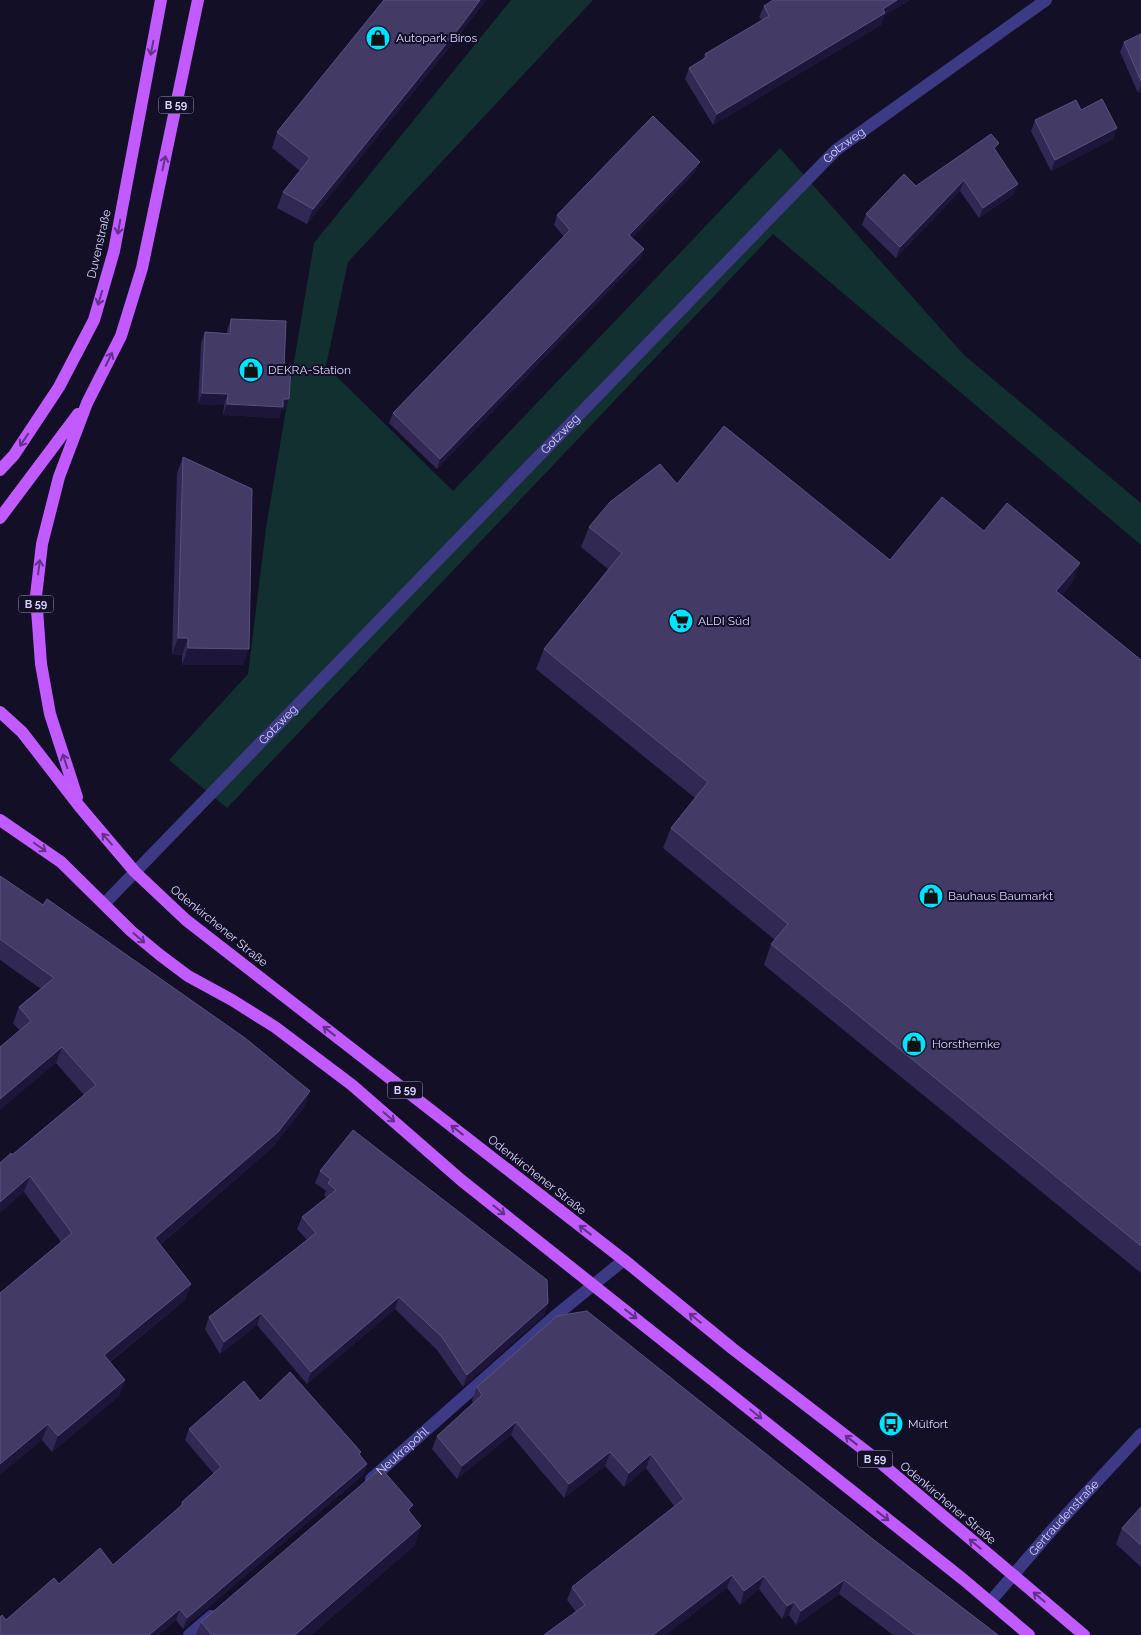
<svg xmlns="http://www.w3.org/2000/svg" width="1141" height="1635" viewBox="0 0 1141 1635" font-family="Raleway,sans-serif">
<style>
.green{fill:#12302f}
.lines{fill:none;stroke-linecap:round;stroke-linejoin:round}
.minor{stroke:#3d3a85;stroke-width:12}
.primary{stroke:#c25bff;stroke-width:12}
.wall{fill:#312854}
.shaded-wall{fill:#1d163a}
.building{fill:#433a66;stroke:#5a527e}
.oneway{stroke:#623188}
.labels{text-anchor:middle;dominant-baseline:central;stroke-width:4;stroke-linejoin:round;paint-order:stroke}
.shield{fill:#130f26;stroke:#9e99be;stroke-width:1}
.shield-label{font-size:11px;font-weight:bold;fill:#d9d4ff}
.poi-label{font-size:12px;fill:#d9d4ff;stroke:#130f26;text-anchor:start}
.street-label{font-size:12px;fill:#d9d4ff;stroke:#130f26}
</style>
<rect width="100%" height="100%" fill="#130f26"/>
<path class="green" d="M 511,0 L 593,0 L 348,262 L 326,366 L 453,491 L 780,148 L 964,355 L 1141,503 L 1141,545 L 773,234 L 227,808 L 169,760 L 248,674 L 266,528 L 314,243 Z"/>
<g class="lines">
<g class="minor">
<path id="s1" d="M 104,904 L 836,150 L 1046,0"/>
<path id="s2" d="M 371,1479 L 555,1316 L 624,1260"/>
<path id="s3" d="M 990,1602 L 1051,1531 L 1141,1434"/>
<path d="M 189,1635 L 211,1616"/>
</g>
<path class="primary" d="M 0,470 L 14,455 L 59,387 L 94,320 L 114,251 L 161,0
M 0,518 L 78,414
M 0,712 L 22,732 L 80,807 L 135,872 L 186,920 L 624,1260 L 733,1349 L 876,1459 L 1084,1635
M 77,797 L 50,714 L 41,664 L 36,596 L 42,544 L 59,477 L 87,403 L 121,336 L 142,268 L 198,0
M 0,820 L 61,862 L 131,931 L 160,955 L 188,976 L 232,1000 L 275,1027 L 352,1085 L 461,1180 L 964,1580 L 1029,1635"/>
</g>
<path class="wall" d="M 384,0 L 486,0 L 457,38 L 307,224 L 277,208 L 283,192 L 300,171 L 272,148 L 277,132 Z
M 764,6 L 884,16 L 881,25 L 713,125 L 685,79 L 689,68 L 703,59 L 705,54 L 762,20 L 759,17 Z
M 1141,34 L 1141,92 L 1138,93 L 1120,52 L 1124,42 Z
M 1081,110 L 1117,128 L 1113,139 L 1051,171 L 1031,131 L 1035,120 Z
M 996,151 L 1014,194 L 979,218 L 960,191 L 896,258 L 862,225 L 866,214 L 916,186 Z
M 696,171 L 632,238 L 644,249 L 640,259 L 437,469 L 389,423 L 393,413 L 564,237 L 554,225 L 557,215 Z
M 231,319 L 284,368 L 285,410 L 281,410 L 279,418 L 223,415 L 224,405 L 198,404 L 201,343 L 205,332 L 227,333 L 227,330 Z
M 183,457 L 243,665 L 182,665 L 182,655 L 172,654 L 177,473 Z
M 677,484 L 890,560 L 984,531 L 1080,563 L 1072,583 L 1062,595 L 1141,660 L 1141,1273 L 764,965 L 771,944 L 775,940 L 663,848 L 671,828 L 695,798 L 536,669 L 544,649 L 608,569 L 581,547 L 589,527 Z
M 0,876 L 310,1091 L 304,1107 L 272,1148 L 160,1245 L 191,1284 L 185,1300 L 110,1362 L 125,1380 L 119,1396 L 52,1452 L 42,1440 L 61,1242 L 24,1192 L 12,1155 L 84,1095 L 56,1063 L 20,1031 L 13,1023 L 19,1007 L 41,989 L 0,960 Z
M 320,1171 L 548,1303 L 544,1315 L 463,1387 L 437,1350 L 395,1309 L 307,1384 L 257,1325 L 220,1354 L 205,1329 L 209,1317 L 307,1240 L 297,1229 L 302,1217 L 327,1198 L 324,1195 L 326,1191 L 315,1183 Z
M 477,1387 L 874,1540 L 998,1635 L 893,1635 L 839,1594 L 796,1625 L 789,1615 L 782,1619 L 759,1589 L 740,1605 L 727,1588 L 665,1635 L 544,1635 L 576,1612 L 567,1600 L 572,1587 L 674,1506 L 646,1468 L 624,1487 L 605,1466 L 564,1498 L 511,1435 L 457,1479 L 432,1449 L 437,1436 L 473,1403 L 472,1400 Z
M 260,1401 L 360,1455 L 367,1464 L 363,1475 L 183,1629 L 176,1620 L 158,1635 L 0,1635 L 6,1620 L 59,1584 L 113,1565 L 180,1507 L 182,1502 L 214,1474 L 185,1440 L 189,1429 Z
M 1141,1507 L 1141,1567 L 1116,1544 L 1122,1528 Z
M 410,1513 L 421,1526 L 414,1546 L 311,1635 L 196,1635 L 201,1622 Z"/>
<path class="shaded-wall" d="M 480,0 L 486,0 L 457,38 L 307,224 L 313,209 Z
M 897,0 L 911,0 L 884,16 L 881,25 L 713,125 L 717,114 Z
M 1141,86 L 1141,92 L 1138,93 Z
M 1117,128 L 1113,139 L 1051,171 L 1055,160 Z
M 999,143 L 995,154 L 994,148 Z
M 700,162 L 696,171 L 625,245 L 629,235 Z
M 964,180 L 960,191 L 896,258 L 900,247 Z
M 1018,184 L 1014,194 L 979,218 L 983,208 Z
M 644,249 L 640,259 L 437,469 L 440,459 Z
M 202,393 L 228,394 L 224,405 L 198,404 Z
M 283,399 L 289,399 L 285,410 L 281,410 L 279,418 L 223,415 L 227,404 Z
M 1080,563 L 1072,583 L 1049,611 L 1056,591 Z
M 178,638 L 188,638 L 182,655 L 172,654 Z
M 188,648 L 249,649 L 243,665 L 182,665 Z
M 62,1047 L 56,1063 L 0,1110 L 0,1099 Z
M 310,1091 L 304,1107 L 272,1148 L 149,1254 L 155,1238 Z
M 30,1176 L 24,1192 L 0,1213 L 0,1202 Z
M 191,1284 L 185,1300 L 98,1371 L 104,1355 Z
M 399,1297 L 395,1309 L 307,1384 L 311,1372 Z
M 548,1303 L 544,1315 L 463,1387 L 467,1375 Z
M 261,1313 L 257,1325 L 220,1354 L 224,1342 Z
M 125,1380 L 119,1396 L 52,1452 L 58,1436 Z
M 516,1422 L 511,1435 L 457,1479 L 462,1466 Z
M 48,1424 L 42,1440 L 0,1475 L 0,1464 Z
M 610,1452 L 605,1466 L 564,1498 L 569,1484 Z
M 651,1454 L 646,1468 L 624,1487 L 629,1473 Z
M 367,1464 L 363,1475 L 183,1629 L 187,1618 Z
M 413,1505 L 406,1525 L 408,1510 Z
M 421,1526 L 414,1546 L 311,1635 L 295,1635 Z
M 732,1575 L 727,1588 L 665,1635 L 653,1635 Z
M 764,1576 L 759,1589 L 740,1605 L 744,1591 Z
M 844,1580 L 839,1594 L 796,1625 L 801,1611 Z
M 794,1602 L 789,1615 L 782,1619 L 787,1606 Z
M 180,1609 L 176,1620 L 158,1635 L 149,1635 Z"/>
<path class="building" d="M 384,0 L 480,0 L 463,23 L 313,209 L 283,192 L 310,158 L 277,132 Z
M 773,0 L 897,0 L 883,9 L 885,13 L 717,114 L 689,68 L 707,57 L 705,54 L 769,16 L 764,6 Z
M 1141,34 L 1141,81 L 1124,42 Z
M 1102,99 L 1117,128 L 1055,160 L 1035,120 L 1076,100 L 1081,110 Z
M 653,116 L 700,162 L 629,235 L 644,249 L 440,459 L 393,413 L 570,230 L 557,215 Z
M 991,134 L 999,143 L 994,148 L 1018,184 L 983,208 L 964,180 L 900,247 L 866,214 L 904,174 L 916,186 Z
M 231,319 L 286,321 L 284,368 L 291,368 L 289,399 L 283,399 L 283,407 L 227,404 L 228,394 L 202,393 L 205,332 L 230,334 Z
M 724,426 L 890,560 L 942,497 L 984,531 L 1007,503 L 1080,563 L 1056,591 L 1141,660 L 1141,1246 L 771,944 L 788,924 L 671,828 L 708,782 L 544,649 L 622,553 L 589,527 L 610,502 L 660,464 L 677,484 Z
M 183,457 L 252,489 L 249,649 L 188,648 L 188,638 L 178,638 Z
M 0,876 L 43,905 L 47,899 L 245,1038 L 310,1091 L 278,1132 L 155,1238 L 191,1284 L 104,1355 L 125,1380 L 58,1436 L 48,1424 L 0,1464 L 0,1293 L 72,1233 L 30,1176 L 0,1202 L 0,1163 L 11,1153 L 12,1155 L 96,1085 L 62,1047 L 0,1099 L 0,1047 L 31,1021 L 19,1007 L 54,978 L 0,939 Z
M 353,1130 L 547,1280 L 548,1303 L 467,1375 L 442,1337 L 399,1297 L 311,1372 L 261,1313 L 224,1342 L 209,1317 L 316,1233 L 302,1217 L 336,1190 L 328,1183 L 331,1179 L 320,1171 Z
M 587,1311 L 874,1540 L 998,1635 L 916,1635 L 844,1580 L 801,1611 L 794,1602 L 787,1606 L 764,1576 L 744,1591 L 732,1575 L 653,1635 L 544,1635 L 585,1605 L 572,1587 L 684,1499 L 651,1454 L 629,1473 L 610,1452 L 569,1484 L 516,1422 L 462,1466 L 437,1436 L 482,1395 L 477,1387 L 557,1316 Z
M 290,1372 L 361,1452 L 359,1454 L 367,1464 L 187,1618 L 180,1609 L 149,1635 L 0,1635 L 0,1617 L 2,1615 L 6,1620 L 54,1578 L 59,1584 L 100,1548 L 113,1565 L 183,1504 L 182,1502 L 221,1467 L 189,1429 L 244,1381 L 260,1401 Z
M 381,1468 L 413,1505 L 408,1510 L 421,1526 L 295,1635 L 212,1635 L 201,1622 Z
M 1141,1507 L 1141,1545 L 1122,1528 Z"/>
<defs><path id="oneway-shaft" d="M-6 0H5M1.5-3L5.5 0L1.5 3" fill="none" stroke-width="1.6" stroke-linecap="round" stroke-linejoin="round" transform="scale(1.25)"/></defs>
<g class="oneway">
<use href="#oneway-shaft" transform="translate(152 48) rotate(101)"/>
<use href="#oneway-shaft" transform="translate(164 163) rotate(-78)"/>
<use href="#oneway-shaft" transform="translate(119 227) rotate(100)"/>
<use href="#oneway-shaft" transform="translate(100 298) rotate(107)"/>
<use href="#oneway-shaft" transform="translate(109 359) rotate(-64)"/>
<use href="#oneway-shaft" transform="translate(24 440) rotate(124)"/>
<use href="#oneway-shaft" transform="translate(39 567) rotate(-83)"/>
<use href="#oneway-shaft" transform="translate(65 761) rotate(-108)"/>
<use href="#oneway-shaft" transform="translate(107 839) rotate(-131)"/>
<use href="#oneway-shaft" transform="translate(40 847) rotate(35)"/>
<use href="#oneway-shaft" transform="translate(139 938) rotate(41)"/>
<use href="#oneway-shaft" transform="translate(329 1031) rotate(-142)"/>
<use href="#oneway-shaft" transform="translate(389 1117) rotate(41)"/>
<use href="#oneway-shaft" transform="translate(457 1130) rotate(-142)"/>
<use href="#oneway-shaft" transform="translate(499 1210) rotate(39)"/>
<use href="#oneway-shaft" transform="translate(585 1230) rotate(-142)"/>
<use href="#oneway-shaft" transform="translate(631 1314) rotate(38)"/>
<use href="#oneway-shaft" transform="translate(695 1318) rotate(-141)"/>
<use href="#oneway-shaft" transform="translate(756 1414) rotate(39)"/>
<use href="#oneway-shaft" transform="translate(851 1440) rotate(-142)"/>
<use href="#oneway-shaft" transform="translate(883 1516) rotate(38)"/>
<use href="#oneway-shaft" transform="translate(975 1544) rotate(-140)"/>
<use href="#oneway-shaft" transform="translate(1039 1597) rotate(-140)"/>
</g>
<defs>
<symbol id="shop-disc" viewBox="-11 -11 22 22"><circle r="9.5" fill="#00e5ff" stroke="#130f26"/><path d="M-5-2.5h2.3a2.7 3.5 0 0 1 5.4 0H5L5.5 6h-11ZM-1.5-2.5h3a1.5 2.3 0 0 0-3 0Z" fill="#111"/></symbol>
<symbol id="supermarket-disc" viewBox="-11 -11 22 22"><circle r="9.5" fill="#00e5ff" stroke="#130f26"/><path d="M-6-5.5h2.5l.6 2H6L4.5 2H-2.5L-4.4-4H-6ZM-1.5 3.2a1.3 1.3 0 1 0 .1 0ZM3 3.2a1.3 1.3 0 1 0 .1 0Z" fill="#111"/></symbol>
<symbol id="bus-disc" viewBox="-11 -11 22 22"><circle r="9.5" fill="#00e5ff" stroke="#130f26"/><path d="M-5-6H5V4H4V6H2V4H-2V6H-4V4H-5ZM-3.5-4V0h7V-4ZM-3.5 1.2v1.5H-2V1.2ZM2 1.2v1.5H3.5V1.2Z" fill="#111"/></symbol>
</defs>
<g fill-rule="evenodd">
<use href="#shop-disc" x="364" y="24" width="28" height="28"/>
<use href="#shop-disc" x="237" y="356" width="28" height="28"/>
<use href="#supermarket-disc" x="667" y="607" width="28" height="28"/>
<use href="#shop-disc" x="917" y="882" width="28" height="28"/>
<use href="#shop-disc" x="900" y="1030" width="28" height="28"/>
<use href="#bus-disc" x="877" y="1410" width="28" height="28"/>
</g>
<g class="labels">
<g class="shield">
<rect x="158.5" y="96.5" width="35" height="17" rx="4"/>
<rect x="18.5" y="595.5" width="35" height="17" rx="4"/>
<rect x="387.5" y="1081.5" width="35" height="17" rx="4"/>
<rect x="857.5" y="1450.5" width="35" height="17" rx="4"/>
</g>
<g class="shield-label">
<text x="176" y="105">B 59</text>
<text x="36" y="604">B 59</text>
<text x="405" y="1090">B 59</text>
<text x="875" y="1459">B 59</text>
</g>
<g class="poi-label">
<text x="396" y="38">Autopark Biros</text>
<text x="268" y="370">DEKRA-Station</text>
<text x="698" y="621">ALDI Süd</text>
<text x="948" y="896">Bauhaus Baumarkt</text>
<text x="932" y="1044">Horsthemke</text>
<text x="908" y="1424">Mülfort</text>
</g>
<g class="street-label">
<text stroke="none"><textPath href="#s1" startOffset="1060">Gotzweg</textPath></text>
<text transform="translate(99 244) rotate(-77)">Duvenstraße</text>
<text stroke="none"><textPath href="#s1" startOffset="655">Gotzweg</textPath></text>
<text stroke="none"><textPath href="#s1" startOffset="250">Gotzweg</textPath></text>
<text transform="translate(219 926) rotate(39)">Odenkirchener Straße</text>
<text transform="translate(537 1175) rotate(38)">Odenkirchener Straße</text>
<text stroke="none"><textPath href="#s2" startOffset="42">Neukrapohl</textPath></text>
<text transform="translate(948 1503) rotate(40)">Odenkirchener Straße</text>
<text stroke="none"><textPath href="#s3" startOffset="112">Gertraudenstraße</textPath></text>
</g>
</g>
</svg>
